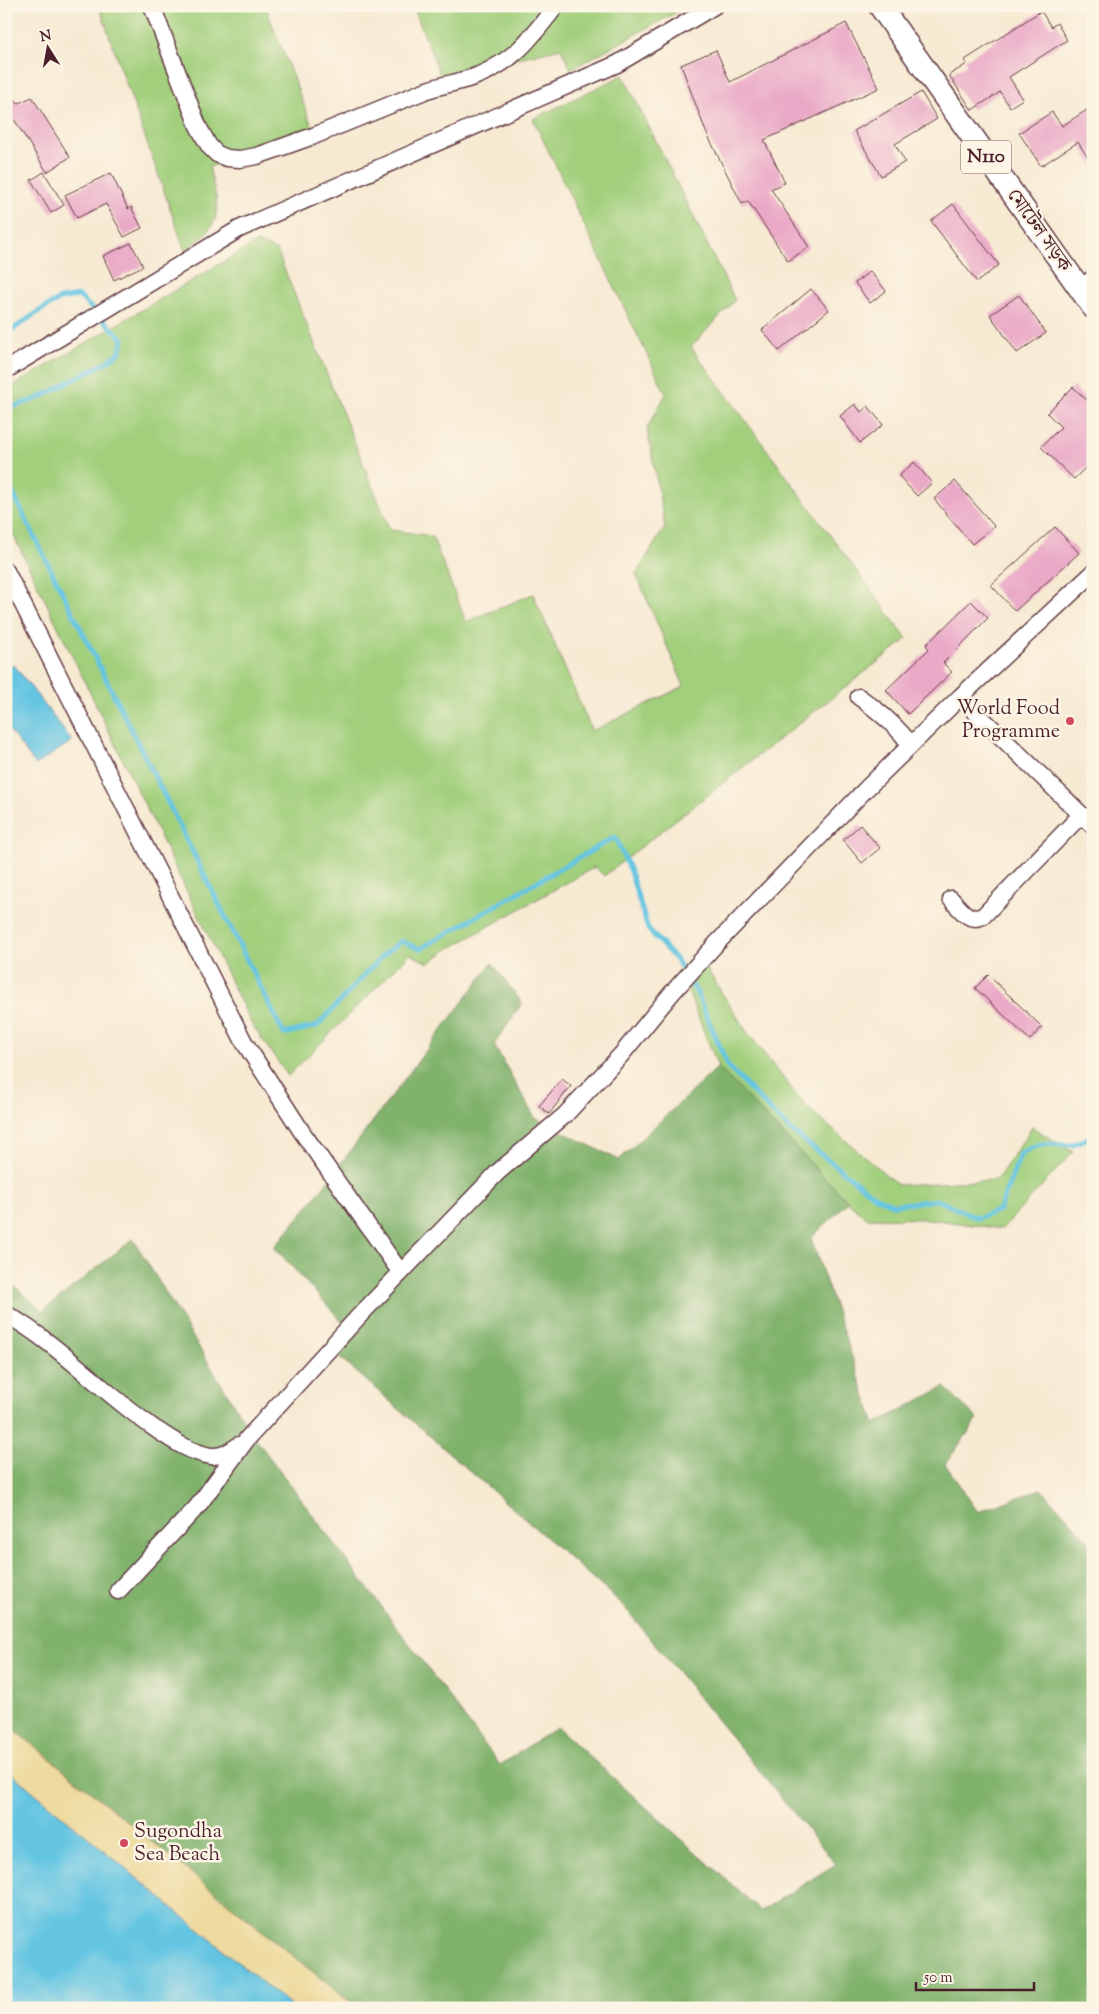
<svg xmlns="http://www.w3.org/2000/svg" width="1099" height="2014" viewBox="0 0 1099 2014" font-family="'Sorts Mill Goudy','Noto Serif Bengali',serif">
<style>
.green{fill:#a1cf7c;stroke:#767754}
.forest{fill:#80b26c;stroke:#65684c}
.sand{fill:#eeda9e;stroke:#9c7c64}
.water{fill:#64c5e2;stroke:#577286}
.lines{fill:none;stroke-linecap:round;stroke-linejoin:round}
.stream{stroke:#64c5e2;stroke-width:5}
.building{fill:#eaaac7}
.minor-casing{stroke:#643d44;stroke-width:19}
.highway-casing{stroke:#643d44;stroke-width:25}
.minor{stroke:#fff;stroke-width:16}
.highway{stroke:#fff;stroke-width:22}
.poi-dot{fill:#d1495b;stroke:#fcf5e5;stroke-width:2}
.labels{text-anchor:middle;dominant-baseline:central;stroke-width:5;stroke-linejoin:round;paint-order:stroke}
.shield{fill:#fcf5e5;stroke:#7f5f63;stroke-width:1}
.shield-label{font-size:19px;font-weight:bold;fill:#4a1f2b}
.street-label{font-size:20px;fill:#4a1f2b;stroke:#fcf5e5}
.poi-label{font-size:20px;fill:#4a1f2b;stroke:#fcf5e5;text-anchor:end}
</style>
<rect width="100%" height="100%" fill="#fcf5e5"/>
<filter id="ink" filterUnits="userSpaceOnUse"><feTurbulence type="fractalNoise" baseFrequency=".02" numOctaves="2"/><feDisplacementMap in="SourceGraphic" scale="10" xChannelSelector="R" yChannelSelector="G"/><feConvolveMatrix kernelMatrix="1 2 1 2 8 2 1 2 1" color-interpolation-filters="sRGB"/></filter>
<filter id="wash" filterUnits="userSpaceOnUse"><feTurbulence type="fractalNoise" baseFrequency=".0096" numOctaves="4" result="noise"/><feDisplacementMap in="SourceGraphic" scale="20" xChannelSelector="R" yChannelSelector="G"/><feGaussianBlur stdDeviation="1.12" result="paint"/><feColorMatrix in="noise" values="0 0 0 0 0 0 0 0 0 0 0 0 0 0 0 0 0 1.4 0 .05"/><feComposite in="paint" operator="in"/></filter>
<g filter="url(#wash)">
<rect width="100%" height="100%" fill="#f7ead3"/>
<path class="green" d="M 99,6 L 265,6 L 314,131 L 209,167 C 220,210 225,223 185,251 Z
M 413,6 L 688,6 L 571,69 L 561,48 L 490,65 L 442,80 Z
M 623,75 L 735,300 L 691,347 L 907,639 L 604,876 L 595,867 L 450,948 L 428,963 L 410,954 L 288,1076 L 252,1025 L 6,520 L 6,390 L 257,242 L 277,251 L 390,530 L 432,536 L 466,622 L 533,594 L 592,731 L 684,686 L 636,574 L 665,527 L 647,428 L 666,394 L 533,119 Z
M 704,965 L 747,1032 L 805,1106 L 898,1185 L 997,1180 L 1032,1127 L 1073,1152 L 1002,1229 L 930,1219 L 867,1218 L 848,1202 L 718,1067 L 685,984 Z"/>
<path class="forest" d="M 492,963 L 522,1003 L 494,1045 L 535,1118 L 619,1160 L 718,1067 L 848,1202 L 811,1238 L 875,1424 L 944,1387 L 978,1419 L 945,1464 L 978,1512 L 1041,1489 L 1093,1546 L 1093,2008 L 357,2008 L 6,1723 L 6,1279 L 43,1311 L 133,1239 L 252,1434 L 500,1765 L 557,1727 L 761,1911 L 836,1864 L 621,1603 L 329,1348 L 346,1326 L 274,1247 L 318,1194 Z"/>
<path class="sand" d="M 6,1723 L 357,2008 L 293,2008 L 6,1769 Z"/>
<path class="water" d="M 14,665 L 72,741 L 36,765 L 6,726 L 6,670 Z
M 6,1769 L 293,2008 L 6,2008 Z"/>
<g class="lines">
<path class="stream" d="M 6,334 L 41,310 L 60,299 L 79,296 L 123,339 L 120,352 L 107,362 L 39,398 L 6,409
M 6,480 L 284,1034 L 317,1026 L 382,956 L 401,941 L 420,949 L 615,837 L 630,871 L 648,929 L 678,962 L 697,993 L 728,1067 L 789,1129 L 874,1196 L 894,1205 L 937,1200 L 978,1218 L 999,1210 L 1021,1153 L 1040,1144 L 1072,1145 L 1093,1136"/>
</g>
<g id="blocks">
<path class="building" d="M 1041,11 L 1051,27 L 1057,23 L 1067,40 L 1009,77 L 1023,99 L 1010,107 L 1000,92 L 972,110 L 949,75 L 967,64 L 965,60 Z
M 846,23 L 879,88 L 764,140 L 785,183 L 771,189 L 809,247 L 788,261 L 748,201 L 742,204 L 706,132 L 681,65 L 716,50 L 730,82 Z
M 921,92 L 937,119 L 895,144 L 905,162 L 881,176 L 854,131 Z
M 6,94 L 19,103 L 32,97 L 70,157 L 47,172 L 12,116 L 6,112 Z
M 1093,106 L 1093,166 L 1078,142 L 1041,166 L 1019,133 L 1052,112 L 1062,126 Z
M 44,172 L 64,205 L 51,213 L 31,180 Z
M 111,173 L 128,209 L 131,207 L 142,228 L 124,237 L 106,204 L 77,218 L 65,195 Z
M 953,204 L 999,265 L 977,282 L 931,221 Z
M 131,243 L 143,266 L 114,280 L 103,256 Z
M 870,271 L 886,291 L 870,303 L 855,283 Z
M 811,289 L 829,310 L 779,351 L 762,330 Z
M 1019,295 L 1046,333 L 1017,353 L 990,315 Z
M 1073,387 L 1093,406 L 1093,460 L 1074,479 L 1041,447 L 1061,427 L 1047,413 Z
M 855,404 L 861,412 L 868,406 L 883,425 L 860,443 L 840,416 Z
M 914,462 L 932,483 L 917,496 L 899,476 Z
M 955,481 L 994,526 L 972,544 L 934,499 Z
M 1055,527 L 1079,553 L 1015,611 L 991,585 Z
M 971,601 L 988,618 L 943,663 L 952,672 L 908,714 L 886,690 L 929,649 L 926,645 Z
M 860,825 L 880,848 L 862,863 L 843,840 Z
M 988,975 L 1042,1027 L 1030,1040 L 975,988 Z
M 562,1079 L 571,1086 L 549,1114 L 539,1106 Z"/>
</g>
</g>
<g filter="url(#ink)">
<use href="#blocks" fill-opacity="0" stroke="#643d44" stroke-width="1"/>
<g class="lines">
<defs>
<path id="minor" d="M 152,6 L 198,126 L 209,146 L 217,154 L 227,158 L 240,159 L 257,156 L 316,135 L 427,90 C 444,84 463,82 479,75 C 516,60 532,36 556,6
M 1078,288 L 1093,279
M 6,370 L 239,229 L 617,64 L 714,6
M 6,571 L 244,1042 L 302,1132 L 401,1273
M 1093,573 L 960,697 L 1093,826
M 859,697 C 879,711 896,725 911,745
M 951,899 C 960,909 969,923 983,916 L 1081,815
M 6,1314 C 60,1345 103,1393 154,1428 C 172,1440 189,1452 211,1456 C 223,1457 230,1451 239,1445
M 118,1591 L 197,1507 L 247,1439 L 361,1314 L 498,1172 L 565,1115 L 621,1055 L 671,994 L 717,943 L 867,788 L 960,697"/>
<path id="highway" d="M 880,6 L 1093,307"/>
</defs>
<use href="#minor" class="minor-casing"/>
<use href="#highway" class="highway-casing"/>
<use href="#minor" class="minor"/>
<use href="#highway" class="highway"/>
</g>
</g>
<g class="poi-dot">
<circle cx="1070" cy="721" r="5"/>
<circle cx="124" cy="1843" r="5"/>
</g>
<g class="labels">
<rect class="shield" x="961" y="140.5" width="50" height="33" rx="4"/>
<g class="shield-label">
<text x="986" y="157">N110</text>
</g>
<g class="street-label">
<text transform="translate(1038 231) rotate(55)">মোটেল সড়ক</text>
</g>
<g class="poi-label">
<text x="1060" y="709">World Food<tspan x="1060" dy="23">Programme</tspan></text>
<text x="134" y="1832" text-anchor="start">Sugondha<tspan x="134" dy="23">Sea Beach</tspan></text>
</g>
</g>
<rect width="1099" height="2014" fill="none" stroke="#fcf5e5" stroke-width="25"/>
<g transform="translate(48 48) rotate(349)" stroke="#fcf5e5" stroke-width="4" paint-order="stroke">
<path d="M0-4L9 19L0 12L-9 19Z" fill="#4a1f2b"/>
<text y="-8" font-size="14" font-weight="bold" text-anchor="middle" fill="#4a1f2b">N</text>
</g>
<path d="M916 1982v8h118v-8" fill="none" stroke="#4a1f2b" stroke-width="2.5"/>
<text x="924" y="1982" font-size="15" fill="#4a1f2b" stroke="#fcf5e5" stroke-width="4" paint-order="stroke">50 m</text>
</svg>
